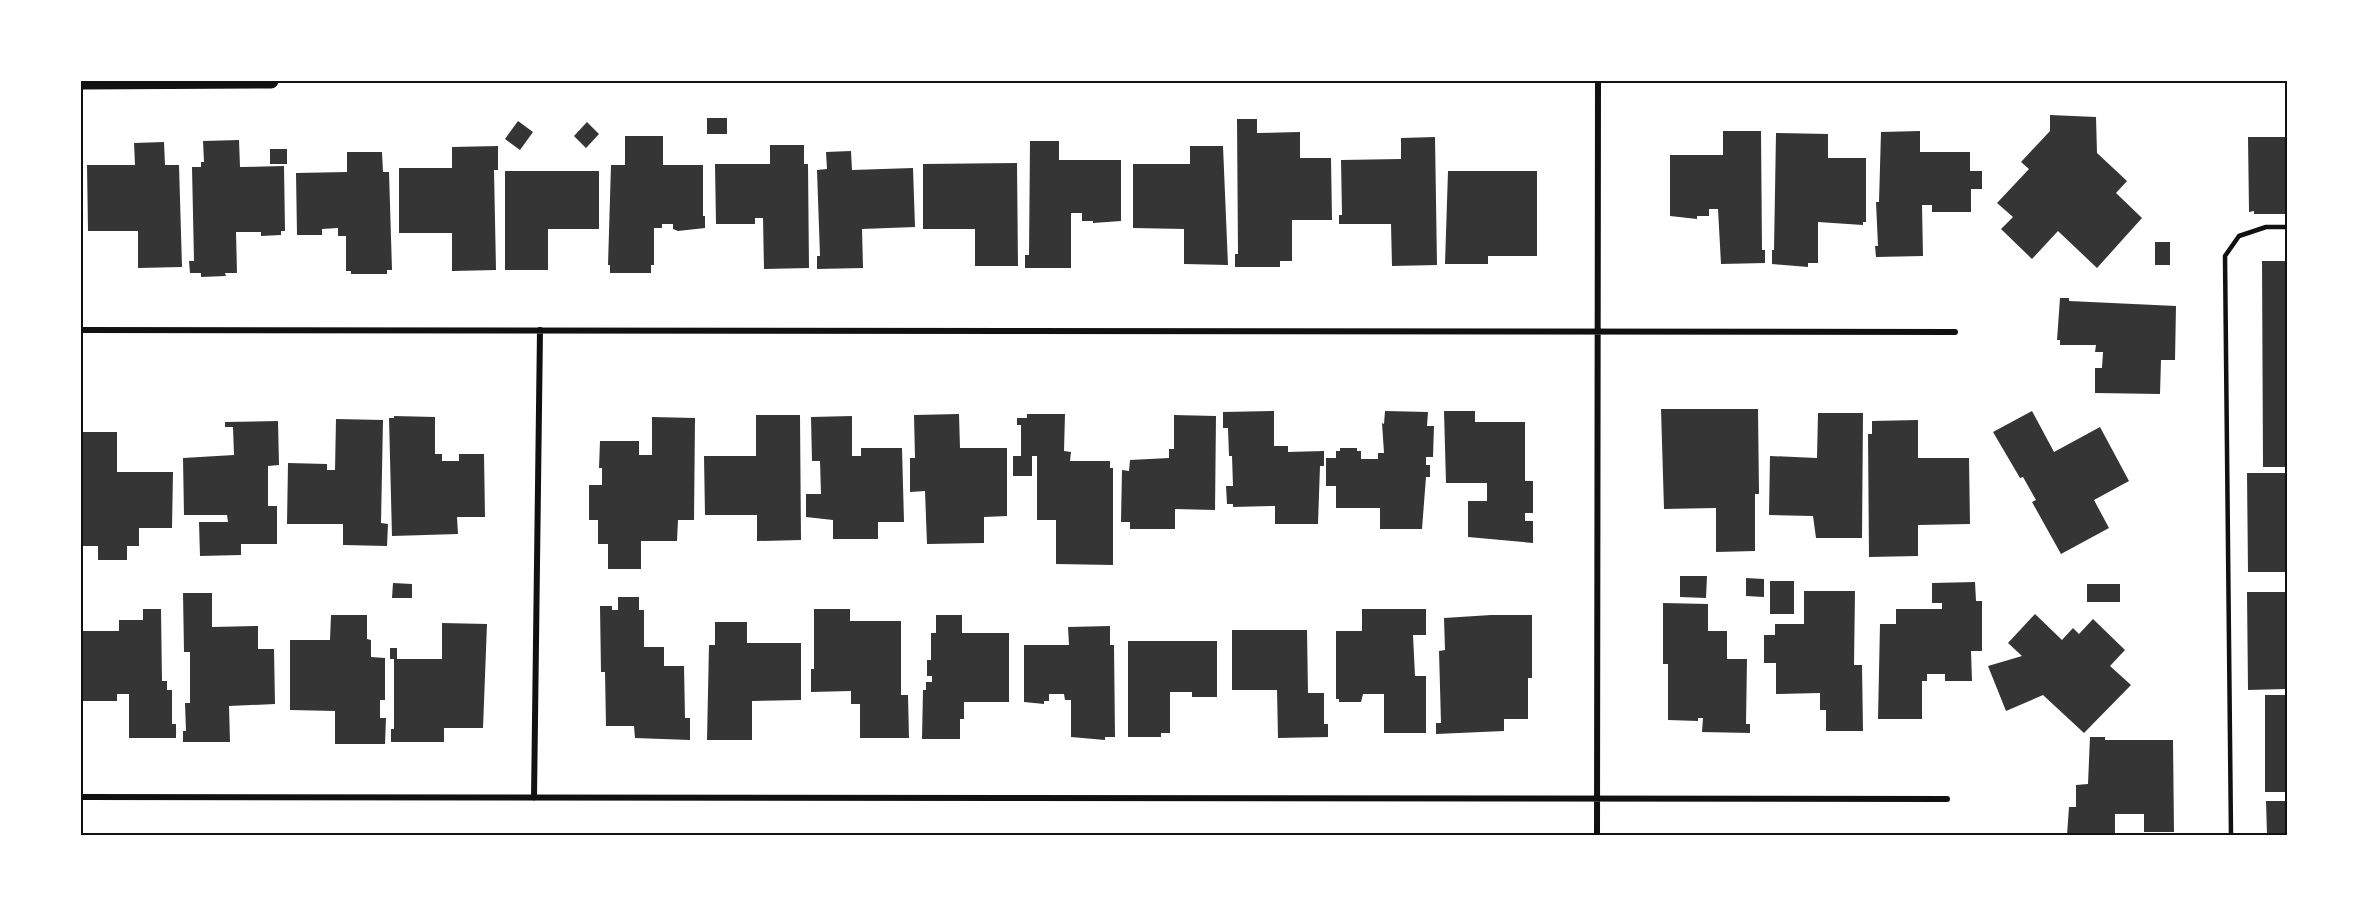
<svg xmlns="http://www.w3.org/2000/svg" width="2368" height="916" viewBox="0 0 2368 916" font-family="'Libre Baskerville',serif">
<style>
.building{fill:#353535}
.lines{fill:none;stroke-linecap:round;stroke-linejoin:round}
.service{stroke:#111;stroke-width:4.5}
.minor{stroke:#111;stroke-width:6}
.primary{stroke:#111;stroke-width:15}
.neatline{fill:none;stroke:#111;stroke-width:2}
</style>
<rect width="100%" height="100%" fill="#fff"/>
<path class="building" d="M 2050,115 L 2096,117 L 2097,153 L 2127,181 L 2116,193 L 2142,218 L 2097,268 L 2058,231 L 2032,259 L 2001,229 L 2013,217 L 1997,203 L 2029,169 L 2021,162 L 2050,131 Z
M 707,118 L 727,118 L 727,134 L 707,134 Z
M 1237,119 L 1257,119 L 1257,133 L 1300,132 L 1300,158 L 1331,158 L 1332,220 L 1292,220 L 1292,261 L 1280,261 L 1280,267 L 1235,267 L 1235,254 L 1238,254 Z
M 518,121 L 533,132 L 520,150 L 505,139 Z
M 587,122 L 599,134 L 586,148 L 574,136 Z
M 1723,131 L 1761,131 L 1762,250 L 1765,250 L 1765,263 L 1721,264 L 1718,209 L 1709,209 L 1709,216 L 1697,216 L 1697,219 L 1670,216 L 1670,155 L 1723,155 Z
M 1920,131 L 1920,152 L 1970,152 L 1970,171 L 1982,171 L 1982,189 L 1971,189 L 1971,212 L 1932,212 L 1932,205 L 1922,205 L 1923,256 L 1876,257 L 1875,246 L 1878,246 L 1876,202 L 1879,202 L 1881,132 Z
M 1776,133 L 1828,134 L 1828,158 L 1866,158 L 1866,222 L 1863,222 L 1863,225 L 1818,222 L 1818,263 L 1808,263 L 1808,267 L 1772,264 L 1772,250 L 1774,250 Z
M 625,136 L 663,136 L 663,165 L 703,165 L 703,216 L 705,216 L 705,228 L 678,231 L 673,229 L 673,224 L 662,224 L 662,228 L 654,228 L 654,265 L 651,265 L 651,273 L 610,273 L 610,265 L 608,265 L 611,165 L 625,165 Z
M 1435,137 L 1437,265 L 1392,266 L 1391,224 L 1339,224 L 1339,215 L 1342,215 L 1341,160 L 1401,159 L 1401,138 Z
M 2248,137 L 2287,137 L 2287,214 L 2254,214 L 2254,211 L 2249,212 Z
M 239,140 L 240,167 L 284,166 L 285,231 L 281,231 L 281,235 L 261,236 L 261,232 L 236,232 L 237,273 L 225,273 L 226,276 L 201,277 L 201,273 L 190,273 L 189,261 L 194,261 L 192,167 L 201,167 L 201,162 L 204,162 L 203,141 Z
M 1030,141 L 1059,141 L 1059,160 L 1121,160 L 1121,221 L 1093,223 L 1093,221 L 1082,221 L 1082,213 L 1071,213 L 1071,268 L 1025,268 L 1025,255 L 1029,255 Z
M 164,142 L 165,165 L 179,165 L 182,267 L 138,268 L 138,231 L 88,231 L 87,165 L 135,165 L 134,143 Z
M 770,145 L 804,145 L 804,164 L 808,164 L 809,268 L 764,269 L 763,218 L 755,218 L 755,224 L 716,224 L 715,164 L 770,164 Z
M 498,146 L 498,170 L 494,170 L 496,270 L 452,271 L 452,233 L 399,233 L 399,168 L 452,168 L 452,147 Z
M 1190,146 L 1223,146 L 1228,265 L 1184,264 L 1184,229 L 1133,228 L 1133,164 L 1190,164 Z
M 270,149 L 287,149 L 287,164 L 270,164 Z
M 851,151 L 852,170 L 913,168 L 915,227 L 862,229 L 863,268 L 817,269 L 817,256 L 820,256 L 817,170 L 827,169 L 826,152 Z
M 347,152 L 382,152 L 383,172 L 389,172 L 392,270 L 387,270 L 387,274 L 351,274 L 351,271 L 346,271 L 346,236 L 338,236 L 338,228 L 322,229 L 322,235 L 297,235 L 296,173 L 347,172 Z
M 1017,163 L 1018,266 L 975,266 L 975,229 L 923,229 L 923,164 Z
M 505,171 L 599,171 L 599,229 L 548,229 L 548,270 L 505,270 Z
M 1448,171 L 1537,171 L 1537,256 L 1488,256 L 1488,264 L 1445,264 Z
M 2155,242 L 2170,242 L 2170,265 L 2155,265 Z
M 2262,261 L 2287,261 L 2287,467 L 2263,467 Z
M 2060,298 L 2069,298 L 2069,301 L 2176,306 L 2175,360 L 2161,360 L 2160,394 L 2095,393 L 2095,368 L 2102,368 L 2103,352 L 2095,352 L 2096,345 L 2060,345 L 2060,340 L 2057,340 Z
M 1661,409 L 1758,409 L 1759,494 L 1755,494 L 1755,551 L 1716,552 L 1716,508 L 1664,509 Z
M 1274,411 L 1274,446 L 1288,446 L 1288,452 L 1324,451 L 1324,466 L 1320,466 L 1318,524 L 1275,524 L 1275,506 L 1233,507 L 1233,504 L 1227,504 L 1226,486 L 1233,486 L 1232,456 L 1229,456 L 1228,428 L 1223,428 L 1223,412 Z
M 1385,411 L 1428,412 L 1427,426 L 1434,426 L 1433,457 L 1426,457 L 1426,465 L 1430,465 L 1430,477 L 1426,477 L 1422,529 L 1380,529 L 1380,508 L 1336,508 L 1336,486 L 1326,486 L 1326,458 L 1336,458 L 1336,451 L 1340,451 L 1340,448 L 1357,448 L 1357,451 L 1361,451 L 1361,459 L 1378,459 L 1378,453 L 1384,453 L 1382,423 L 1384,424 Z
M 1444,411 L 1475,411 L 1475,422 L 1525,422 L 1525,481 L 1533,481 L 1533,513 L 1525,513 L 1525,521 L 1533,521 L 1533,543 L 1468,537 L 1468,501 L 1487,501 L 1487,483 L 1446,483 Z
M 2032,411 L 2054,452 L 2100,427 L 2129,481 L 2094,500 L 2109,528 L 2061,554 L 2032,502 L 2036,500 L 2023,477 L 2020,478 L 1993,432 Z
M 1818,413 L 1863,413 L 1862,538 L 1816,538 L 1813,516 L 1769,515 L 1770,456 L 1817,458 Z
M 959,414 L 960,448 L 1007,448 L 1007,516 L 984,517 L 984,543 L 927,544 L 925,491 L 910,492 L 910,458 L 915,458 L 914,415 Z
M 1027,414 L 1065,414 L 1064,451 L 1071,452 L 1070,461 L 1110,461 L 1110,468 L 1113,468 L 1113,565 L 1056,564 L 1056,520 L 1037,520 L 1037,456 L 1032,456 L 1032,476 L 1013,476 L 1013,456 L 1021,456 L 1021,425 L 1017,425 L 1017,418 L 1027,418 Z
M 756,415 L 800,415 L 801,540 L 757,541 L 757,515 L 705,515 L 704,456 L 756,456 Z
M 1174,415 L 1216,416 L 1215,510 L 1175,509 L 1175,529 L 1130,529 L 1130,522 L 1121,522 L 1122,470 L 1129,471 L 1130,460 L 1169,458 L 1169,449 L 1174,449 Z
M 394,416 L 435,417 L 435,454 L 442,454 L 442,461 L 459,461 L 459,454 L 484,454 L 485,517 L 457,517 L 458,534 L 392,536 L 389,418 L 394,418 Z
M 852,416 L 852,456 L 861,456 L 861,448 L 902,448 L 904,522 L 878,522 L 878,539 L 833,539 L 833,520 L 806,517 L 806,494 L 821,494 L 820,461 L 812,461 L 811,417 Z
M 652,417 L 695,418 L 694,520 L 678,520 L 677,541 L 641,541 L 641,569 L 608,569 L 608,544 L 598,544 L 598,520 L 589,520 L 589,485 L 602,485 L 602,468 L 599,468 L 600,441 L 639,441 L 639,455 L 652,455 Z
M 336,419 L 383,420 L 381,523 L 388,524 L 387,546 L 343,545 L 343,524 L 287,524 L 288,463 L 327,464 L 327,470 L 335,470 Z
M 1918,420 L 1918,458 L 1969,458 L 1970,524 L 1918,525 L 1918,556 L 1869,557 L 1868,434 L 1872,434 L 1872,421 Z
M 278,421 L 279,465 L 268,466 L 268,506 L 277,506 L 277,544 L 241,544 L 241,555 L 200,556 L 199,522 L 228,522 L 227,515 L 184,515 L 183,458 L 234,455 L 233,427 L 225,427 L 225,422 Z
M 81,432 L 117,432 L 117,472 L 173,472 L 172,528 L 139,528 L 139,546 L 127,546 L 127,560 L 98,560 L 98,546 L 81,546 Z
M 2247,473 L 2285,473 L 2286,572 L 2248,572 Z
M 1680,576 L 1707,576 L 1706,598 L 1680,597 Z
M 1746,578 L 1764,579 L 1764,597 L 1746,596 Z
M 1770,581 L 1794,581 L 1794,614 L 1770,614 Z
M 1975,582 L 1976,601 L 1982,601 L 1982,651 L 1971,651 L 1972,681 L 1945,681 L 1945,674 L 1927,674 L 1927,681 L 1922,681 L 1922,719 L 1878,719 L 1880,624 L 1896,624 L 1896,609 L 1942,609 L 1942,603 L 1932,603 L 1932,583 Z
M 393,583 L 412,584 L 412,598 L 392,598 Z
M 2087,584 L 2120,584 L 2120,602 L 2087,602 Z
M 1804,591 L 1855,591 L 1854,665 L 1862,665 L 1863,731 L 1826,731 L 1826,710 L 1820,710 L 1820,693 L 1776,694 L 1776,663 L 1764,663 L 1764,635 L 1775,635 L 1775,624 L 1804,624 Z
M 2247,592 L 2285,592 L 2287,689 L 2248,690 Z
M 183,593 L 212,593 L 212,627 L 258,626 L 258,649 L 274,649 L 275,704 L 229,706 L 230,742 L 183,742 L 183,731 L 186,731 L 185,703 L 190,703 L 190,652 L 184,652 Z
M 618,597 L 639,597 L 639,610 L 644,610 L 644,647 L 664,647 L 664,666 L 684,666 L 685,718 L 690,718 L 690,740 L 635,738 L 634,726 L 606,726 L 605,672 L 601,672 L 600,606 L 612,606 L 612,610 L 618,610 Z
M 1663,603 L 1708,604 L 1708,631 L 1727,631 L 1727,659 L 1747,659 L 1746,724 L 1750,724 L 1750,733 L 1702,732 L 1703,718 L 1698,718 L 1698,721 L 1668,720 L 1668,664 L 1663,664 Z
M 143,609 L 161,609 L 162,681 L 167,681 L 167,690 L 172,690 L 172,724 L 176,724 L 176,738 L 129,738 L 129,694 L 117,694 L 117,701 L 81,701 L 83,631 L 119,631 L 119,620 L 143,620 Z
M 814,609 L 850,609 L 850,621 L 901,621 L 901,695 L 908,695 L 909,738 L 860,738 L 860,704 L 851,704 L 851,691 L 811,692 L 811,669 L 814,669 Z
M 1362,609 L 1426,609 L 1426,635 L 1413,635 L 1415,676 L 1426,676 L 1426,733 L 1384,733 L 1384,694 L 1363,694 L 1361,702 L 1339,702 L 1339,699 L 1336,699 L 1336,631 L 1362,631 Z
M 2035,614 L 2062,640 L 2073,628 L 2079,634 L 2093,619 L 2125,650 L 2110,666 L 2131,685 L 2084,733 L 2043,695 L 2006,711 L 1988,666 L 2022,656 L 2008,643 Z
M 331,615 L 367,615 L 367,639 L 371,640 L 371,657 L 385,658 L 385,700 L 380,700 L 380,718 L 386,718 L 385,744 L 335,744 L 335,711 L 290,710 L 290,640 L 330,640 Z
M 936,615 L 962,615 L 962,633 L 1009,633 L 1009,702 L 964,702 L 964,719 L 960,719 L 960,739 L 922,739 L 923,690 L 926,690 L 926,682 L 932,682 L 932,676 L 927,676 L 927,660 L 931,660 L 931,633 L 936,633 Z
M 1491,615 L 1532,615 L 1532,678 L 1528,678 L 1528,719 L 1504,719 L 1504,731 L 1436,734 L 1436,723 L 1441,723 L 1439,651 L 1445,650 L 1444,618 Z
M 715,622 L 747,622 L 747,643 L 801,643 L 801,700 L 752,701 L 752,740 L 707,740 L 709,645 L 715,645 Z
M 442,623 L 487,624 L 483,728 L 444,728 L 444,742 L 391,742 L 391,729 L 394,729 L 394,659 L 390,659 L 390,648 L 397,648 L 397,659 L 442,659 Z
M 1110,626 L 1110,645 L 1114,645 L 1115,737 L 1105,737 L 1105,740 L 1071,737 L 1071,700 L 1065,700 L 1064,694 L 1049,694 L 1049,701 L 1044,701 L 1044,704 L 1024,702 L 1024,645 L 1069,645 L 1068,627 Z
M 1232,630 L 1307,630 L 1308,693 L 1324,693 L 1324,724 L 1328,724 L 1328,737 L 1278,738 L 1277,690 L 1232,690 Z
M 1128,641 L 1217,641 L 1217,697 L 1192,697 L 1192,692 L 1170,692 L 1170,733 L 1161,733 L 1161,737 L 1128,737 Z
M 2265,695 L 2287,695 L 2287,792 L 2265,792 Z
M 2090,737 L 2105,737 L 2105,740 L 2173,740 L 2174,832 L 2144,832 L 2144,814 L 2115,814 L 2115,835 L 2067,835 L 2069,807 L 2076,807 L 2076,785 L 2088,784 Z
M 2266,801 L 2287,801 L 2287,835 L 2267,835 Z"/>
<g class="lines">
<path class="service" d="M 2231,835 L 2225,256 L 2239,236 L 2266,227 L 2287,227"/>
<path class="minor" d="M 81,330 L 1955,332
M 81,797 L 1947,799
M 534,798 L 540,330
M 1597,835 L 1598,81"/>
<path class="primary" d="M 81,82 L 271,81"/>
</g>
<rect width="2368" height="916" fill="none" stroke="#ffffff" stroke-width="165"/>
<rect x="82" y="82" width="2204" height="752" class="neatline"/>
</svg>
